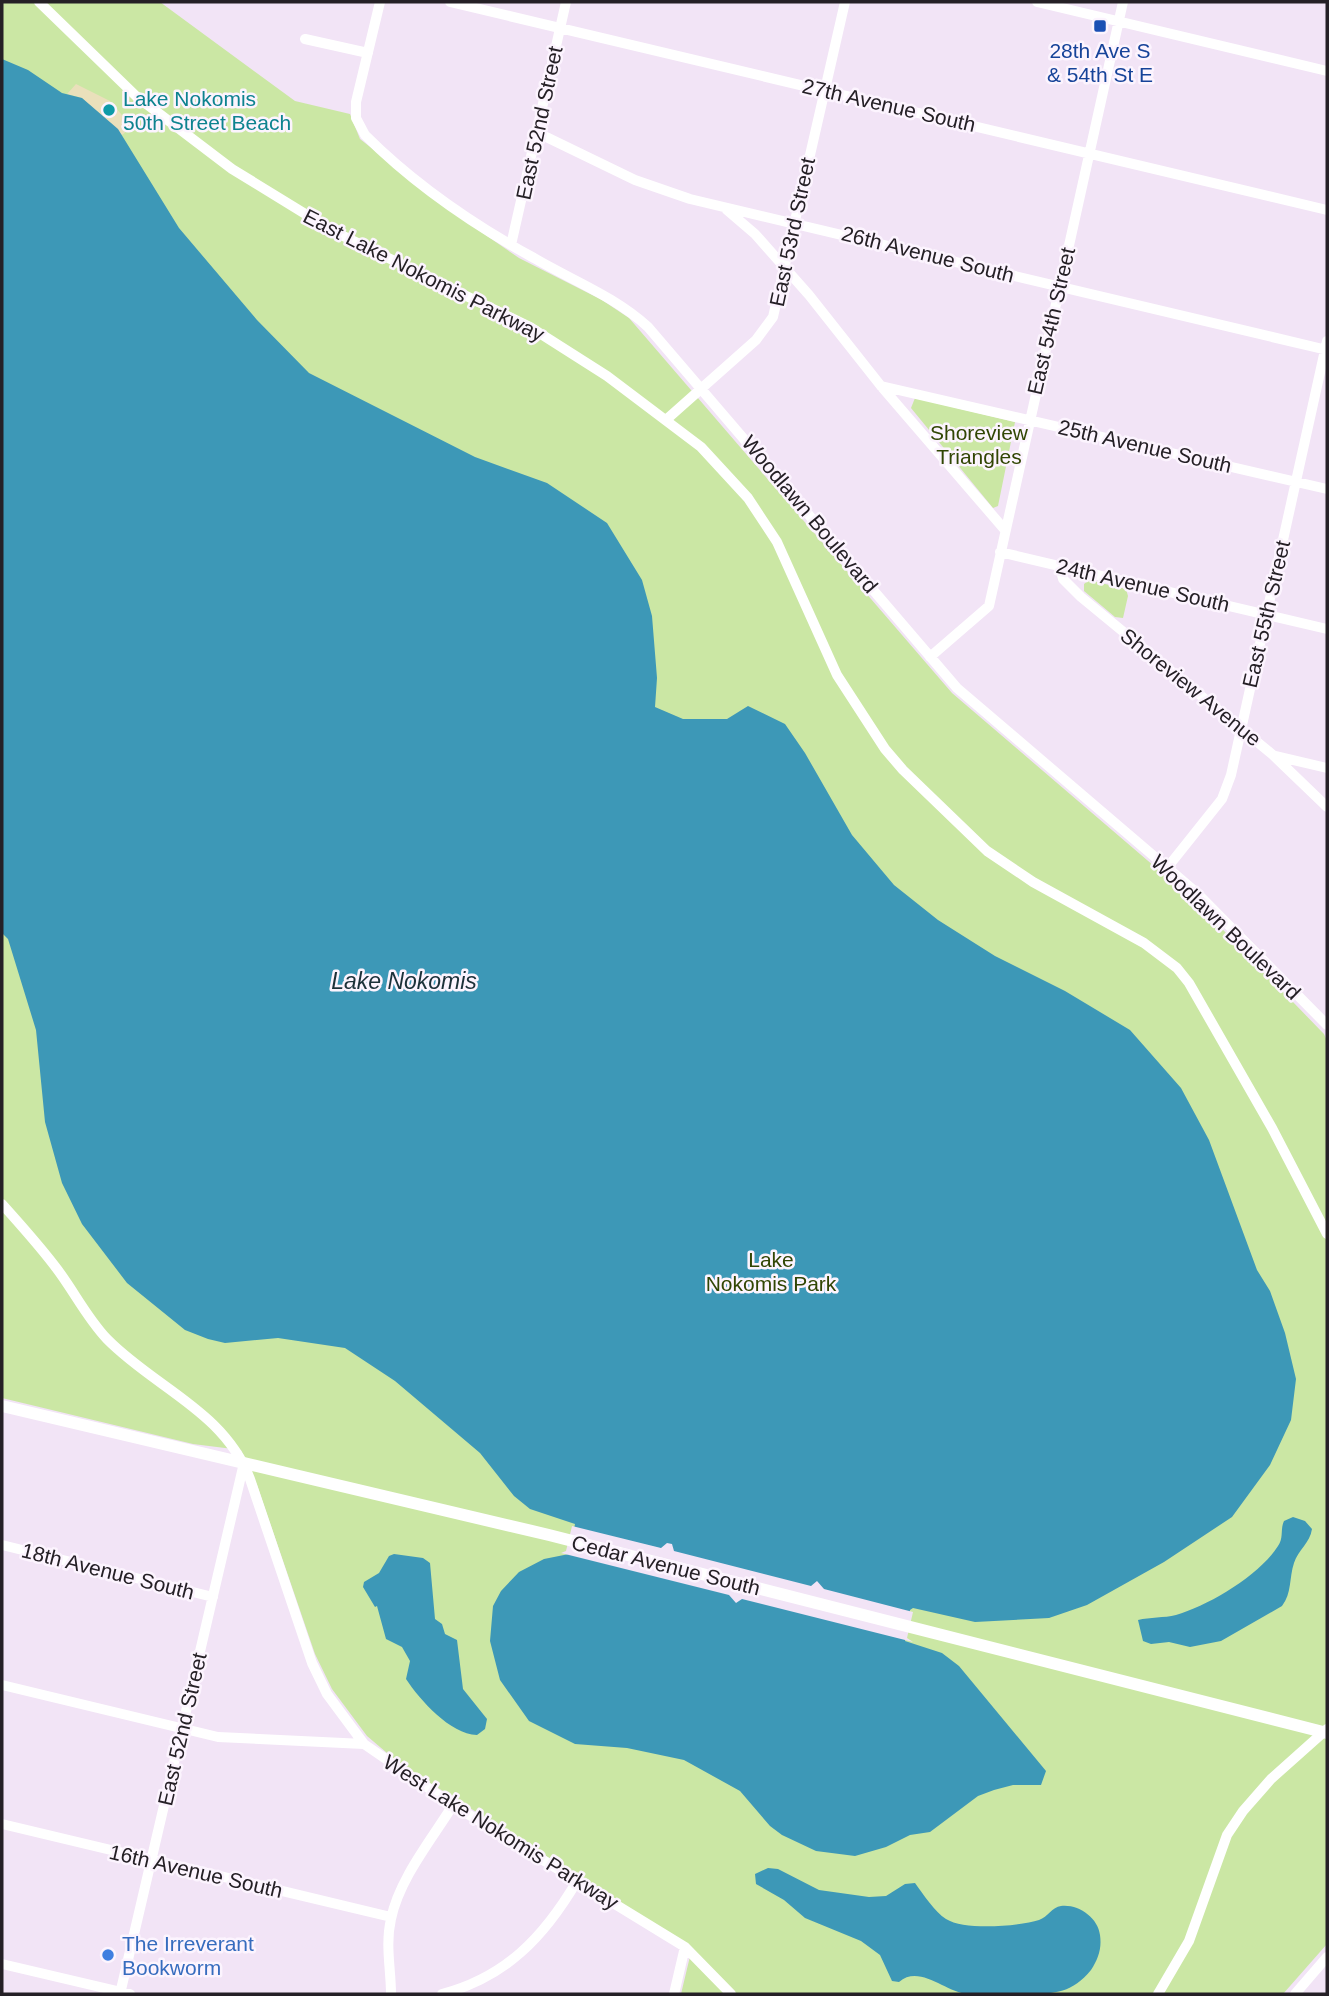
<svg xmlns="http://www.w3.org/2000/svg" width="1329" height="1996" viewBox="0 0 1329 1996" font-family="Helvetica,sans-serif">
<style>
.green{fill:#cbe7a4}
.sand{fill:#eae0bb}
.water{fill:#3d98b7}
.pier{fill:#f2e4f6}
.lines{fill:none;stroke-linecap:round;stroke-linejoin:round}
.minor{stroke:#fff;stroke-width:10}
.major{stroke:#fff;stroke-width:12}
.transit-dot{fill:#1a4fb4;stroke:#fcf4fe;stroke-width:2.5}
.culture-dot{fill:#0f9aa8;stroke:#fcf4fe;stroke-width:2.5}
.shop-dot{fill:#3f7fe0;stroke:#fcf4fe;stroke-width:2.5}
.labels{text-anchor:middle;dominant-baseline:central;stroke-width:5;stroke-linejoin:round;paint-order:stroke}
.transit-label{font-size:21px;fill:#164399;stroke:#fcf4fe}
.culture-label{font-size:21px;fill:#0d838f;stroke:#fcf4fe;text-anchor:start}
.street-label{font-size:21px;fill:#252026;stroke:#fcf4fe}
.park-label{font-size:21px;fill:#314604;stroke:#fcf4fe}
.shop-label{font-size:21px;fill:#366cbe;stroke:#fcf4fe;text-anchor:start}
.water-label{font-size:23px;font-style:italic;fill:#1c3139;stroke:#fcf4fe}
</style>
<rect width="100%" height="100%" fill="#f2e4f6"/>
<path class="green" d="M 2,2 L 160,2 L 295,101 L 350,114 L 360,139 L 458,216 L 519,258 L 602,300 L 629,318 L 952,693 L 1196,902 L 1324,1034 L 1327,1041 L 1327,1944 L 1283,1994 L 681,1994 L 692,1948 L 400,1764 L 367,1736 L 332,1689 L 315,1654 L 257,1485 L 241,1450 L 193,1444 L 2,1398 Z
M 915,398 L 1015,422 L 998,506 L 993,508 L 911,408 Z
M 1089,580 L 1126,589 L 1128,596 L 1123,618 L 1115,617 L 1084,591 L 1084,584 Z"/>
<path class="sand" d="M 76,84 L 110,101 L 132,127 L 122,135 L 82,98 L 67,94 Z"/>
<path class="water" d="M 2,59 L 28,70 L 62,93 L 82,98 L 118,129 L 179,228 L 257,320 L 309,373 L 475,457 L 547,483 L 607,523 L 642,580 L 652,616 L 657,678 L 655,707 L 683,719 L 727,719 L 748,706 L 785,724 L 805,753 L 852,835 L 894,885 L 938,920 L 995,956 L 1065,991 L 1130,1030 L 1181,1088 L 1209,1140 L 1257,1270 L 1270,1291 L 1285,1333 L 1296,1379 L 1291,1420 L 1270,1465 L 1232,1517 L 1164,1562 L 1087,1605 L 1049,1618 L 975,1622 L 913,1608 L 910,1610 L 905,1641 L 942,1653 L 959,1666 L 1046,1771 L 1041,1785 L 1013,1785 L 994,1790 L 978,1796 L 930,1832 L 910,1835 L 886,1847 L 855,1856 L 816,1851 L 782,1835 L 770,1826 L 740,1791 L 684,1760 L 627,1748 L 575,1744 L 529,1721 L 500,1680 L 490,1641 L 493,1606 L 501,1591 L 519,1572 L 544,1559 L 569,1554 L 575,1524 L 530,1509 L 514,1496 L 480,1453 L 395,1381 L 345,1348 L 278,1338 L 225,1343 L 208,1339 L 185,1330 L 127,1283 L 82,1224 L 62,1183 L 45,1122 L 36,1030 L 8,939 L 2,933 Z
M 1293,1517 L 1305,1521 L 1312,1529 C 1310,1543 1298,1550 1294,1563 C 1289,1578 1292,1593 1282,1606 L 1221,1641 L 1190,1647 L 1169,1642 L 1151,1644 L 1143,1641 L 1138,1620 C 1150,1617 1164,1618 1176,1615 C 1208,1606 1260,1575 1278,1546 C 1284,1538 1280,1529 1284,1521 Z
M 394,1554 L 423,1558 L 430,1563 L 435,1619 L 442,1624 L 445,1634 L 457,1640 L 463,1689 L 487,1719 L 485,1729 L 477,1735 C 450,1734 420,1700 406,1679 L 410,1661 L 402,1647 L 386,1639 L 377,1606 L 375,1607 L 363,1587 L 364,1582 L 379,1573 L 389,1556 Z
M 768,1868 L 778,1869 L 819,1890 L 869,1897 L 886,1896 L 905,1884 L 915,1883 C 923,1894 935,1912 946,1919 C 965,1931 1019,1926 1039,1920 C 1048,1917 1052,1907 1061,1906 C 1079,1904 1098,1918 1100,1935 C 1102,1949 1098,1959 1091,1970 C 1070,1996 1049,1994 1016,1994 C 1000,1994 983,1996 968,1994 C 946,1993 920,1964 899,1982 L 892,1981 L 880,1955 L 861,1941 L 805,1918 L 784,1900 L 756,1884 L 755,1874 Z"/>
<path class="pier" d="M 572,1526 L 661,1548 L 667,1543 L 672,1544 L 674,1551 L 811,1586 L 817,1581 L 824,1589 L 913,1612 L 907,1638 L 913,1642 L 742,1599 L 736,1603 L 729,1595 L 561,1553 L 566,1551 Z"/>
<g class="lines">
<path class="minor" d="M 39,2 L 136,96 L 232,169 L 333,231 L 530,327 L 607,376 L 701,447 L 748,498 L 777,542 L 837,675 L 885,749 L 903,770 L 987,851 L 1033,882 L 1144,943 L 1177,968 L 1189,983 L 1272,1128 L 1327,1234
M 380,2 L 356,102 L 356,118 L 365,135 C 413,183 474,225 534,258 C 573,281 614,296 648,327 L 957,688 L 1197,893 L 1327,1025
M 450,2 L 1327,210
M 1037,2 L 1327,71
M 305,39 L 368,53
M 538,133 L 635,180 L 690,199 L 1327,350
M 727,210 L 755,234 L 809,295 L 881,386 L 1005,530
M 511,245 L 566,2
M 881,386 L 1327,489
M 667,419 L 756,340 L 773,317 L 845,2
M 1000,552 L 1327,629
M 1060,566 L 1063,579 L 1081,597 L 1273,755 L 1327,807
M 930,657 L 989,606 L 1123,2
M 1276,756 L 1327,768
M 1167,868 L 1222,799 L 1231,775 L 1327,341
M 2,1204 C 20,1224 38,1244 54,1265 C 73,1289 86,1317 107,1339 C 155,1388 224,1411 250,1479 L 312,1663 L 327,1694 L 364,1744 L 453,1805 L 685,1947 L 731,1994
M 2,1545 L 213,1597
M 2,1685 L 218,1737 L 364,1744
M 2,1824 L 391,1917
M 2,1964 L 130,1994
M 120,1994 L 244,1463
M 391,1994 C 391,1969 385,1945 391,1919 C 399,1879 432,1839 453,1805
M 442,1994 C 506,1977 544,1937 577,1881
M 674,1994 L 685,1947
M 1158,1994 L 1189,1941 L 1227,1835 L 1243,1811 L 1271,1779 L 1327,1729
M 1295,1994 L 1327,1957"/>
<path class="major" d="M 2,1406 L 549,1535 L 1327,1733"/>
</g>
<rect class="transit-dot" x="1093" y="19" width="14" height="14" rx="3.5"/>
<circle class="culture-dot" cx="109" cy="110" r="7"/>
<circle class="shop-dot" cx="108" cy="1955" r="7"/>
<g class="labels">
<g class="transit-label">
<text x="1100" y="50">28th Ave S<tspan x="1100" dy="24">&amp; 54th St E</tspan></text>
</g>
<g class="culture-label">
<text x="123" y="98">Lake Nokomis<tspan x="123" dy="24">50th Street Beach</tspan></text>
</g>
<g class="street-label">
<text transform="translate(889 105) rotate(13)">27th Avenue South</text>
<text transform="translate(539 123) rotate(-78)">East 52nd Street</text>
<text transform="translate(792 232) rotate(-78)">East 53rd Street</text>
<text transform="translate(928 254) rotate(14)">26th Avenue South</text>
<text transform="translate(424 275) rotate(27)">East Lake Nokomis Parkway</text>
<text transform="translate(1051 321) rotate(-77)">East 54th Street</text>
<text transform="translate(1145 446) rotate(13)">25th Avenue South</text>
<text transform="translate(810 514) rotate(50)">Woodlawn Boulevard</text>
<text transform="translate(1143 585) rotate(13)">24th Avenue South</text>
<text transform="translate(1266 614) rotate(-77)">East 55th Street</text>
<text transform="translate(1191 687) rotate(39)">Shoreview Avenue</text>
<text transform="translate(1226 927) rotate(44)">Woodlawn Boulevard</text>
<text transform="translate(666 1565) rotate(14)">Cedar Avenue South</text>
<text transform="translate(108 1571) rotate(14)">18th Avenue South</text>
<text transform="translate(182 1729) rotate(-77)">East 52nd Street</text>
<text transform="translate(501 1832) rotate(32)">West Lake Nokomis Parkway</text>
<text transform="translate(196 1871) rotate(13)">16th Avenue South</text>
</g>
<g class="park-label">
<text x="979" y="432">Shoreview<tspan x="979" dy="24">Triangles</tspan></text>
<text x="771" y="1259">Lake<tspan x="771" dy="24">Nokomis Park</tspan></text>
</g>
<g class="shop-label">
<text x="122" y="1943">The Irreverant<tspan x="122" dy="24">Bookworm</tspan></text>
</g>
<g class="water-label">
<text x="404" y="981">Lake Nokomis</text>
</g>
</g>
<rect width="1329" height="1996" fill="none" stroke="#252026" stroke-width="7"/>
</svg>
